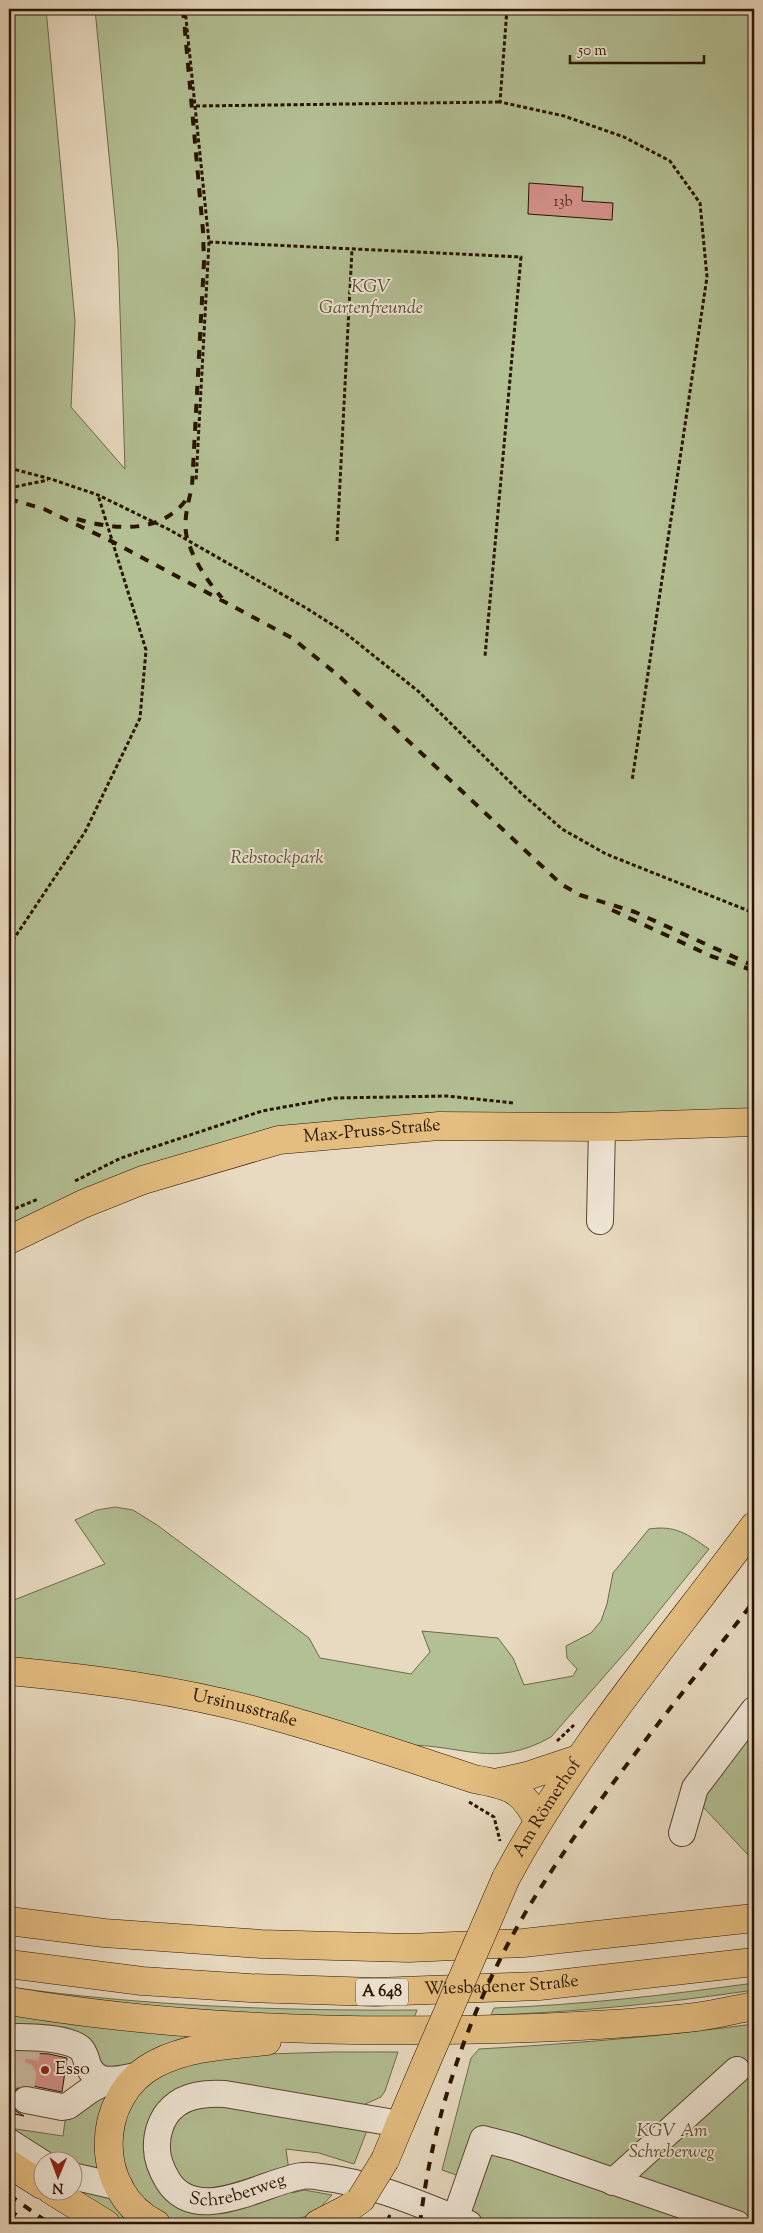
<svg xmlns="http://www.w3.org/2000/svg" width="763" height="2233" viewBox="0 0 763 2233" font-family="'Sorts Mill Goudy',serif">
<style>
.green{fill:#b3c094;stroke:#6e6a4a}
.building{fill:#d29087;stroke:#291401}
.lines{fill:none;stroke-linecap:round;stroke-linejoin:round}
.minor-tunnel{stroke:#cbbca3;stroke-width:26;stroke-dasharray:26 13;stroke-linecap:butt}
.minor-casing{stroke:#594631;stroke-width:28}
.major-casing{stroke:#291401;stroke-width:29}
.highway-casing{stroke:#291401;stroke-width:29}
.path{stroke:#291401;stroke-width:3;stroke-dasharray:4 2.5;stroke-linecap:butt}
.minor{stroke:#f0e7d6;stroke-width:26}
.major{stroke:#e4bd80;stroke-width:28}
.highway{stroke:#e4bd80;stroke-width:28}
.rail{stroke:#291401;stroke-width:4;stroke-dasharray:9 9;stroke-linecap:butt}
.major-bridge-casing{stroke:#291401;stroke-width:29;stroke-linecap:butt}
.highway-bridge-casing{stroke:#291401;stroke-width:29;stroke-linecap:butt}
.major-bridge{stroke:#e4bd80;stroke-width:28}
.highway-bridge{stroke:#e4bd80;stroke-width:28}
.poi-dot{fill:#8f2418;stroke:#f0e7d6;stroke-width:2}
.labels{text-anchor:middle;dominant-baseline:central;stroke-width:4;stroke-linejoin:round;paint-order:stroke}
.number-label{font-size:15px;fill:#533322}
.shield{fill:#f0e7d6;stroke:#655341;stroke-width:1}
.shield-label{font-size:16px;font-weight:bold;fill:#291401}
.park-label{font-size:18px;font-style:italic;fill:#595034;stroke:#f0e7d6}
.street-label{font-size:18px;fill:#291401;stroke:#f0e7d6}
.poi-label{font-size:18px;fill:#291401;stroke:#f0e7d6;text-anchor:start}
</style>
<rect width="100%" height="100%" fill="#e8dac0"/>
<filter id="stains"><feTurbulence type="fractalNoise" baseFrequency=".004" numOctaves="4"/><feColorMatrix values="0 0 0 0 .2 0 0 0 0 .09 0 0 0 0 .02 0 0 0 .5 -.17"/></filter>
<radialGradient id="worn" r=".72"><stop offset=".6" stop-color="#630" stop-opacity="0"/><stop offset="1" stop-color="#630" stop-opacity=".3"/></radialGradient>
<path class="green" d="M 9,9 L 46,9 L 75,321 L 71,407 L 125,469 L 118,249 L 95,9 L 754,9 L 754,1114 L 281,1129 L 9,1230 Z
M 115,1507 L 133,1510 L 157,1525 L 309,1638 L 320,1658 L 411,1674 L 430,1652 L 422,1631 L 498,1638 L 513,1658 L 524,1685 L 573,1676 L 577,1669 L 567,1658 L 566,1646 L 591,1633 L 601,1621 L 607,1604 L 613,1573 L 649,1529 C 676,1525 687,1534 709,1549 L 629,1648 L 551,1737 C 494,1769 465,1745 406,1745 L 9,1658 L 9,1602 L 105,1564 L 75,1520 L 97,1510 Z
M 754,1700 L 754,1856 L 750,1857 L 689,1792 Z
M 754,1983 L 754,1990 C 667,2003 579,2012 491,2015 L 494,2008 C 581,2005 668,1995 754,1983 Z
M 9,1987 C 144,2006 280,2011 417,2010 L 414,2018 L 247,2015 L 9,1992 Z
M 9,2015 L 221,2036 L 134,2066 L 108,2070 L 56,2033 L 9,2026 Z
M 754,2024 L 754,2224 L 445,2224 L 465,2178 L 442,2170 L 471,2058 L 479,2049 C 571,2044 663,2036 754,2024 Z
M 333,2052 L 398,2052 L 385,2091 L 381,2097 L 363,2105 L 368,2128 L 354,2164 L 319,2153 L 286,2149 L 292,2193 L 304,2190 L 332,2195 L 315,2213 L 295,2220 L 266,2224 L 183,2224 L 166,2219 L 135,2195 L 118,2159 L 130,2099 L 168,2067 L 234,2055 Z
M 111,2088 L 105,2177 L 73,2172 L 72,2160 L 48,2160 L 9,2135 L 9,2128 L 63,2136 L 65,2121 Z
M 72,2190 L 104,2190 L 142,2224 L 124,2224 Z"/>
<path class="building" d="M 529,183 L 583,187 L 582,201 L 613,203 L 612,220 L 528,214 Z
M 9,2048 L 17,2052 L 49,2054 L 67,2058 L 62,2092 L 28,2085 L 21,2086 L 14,2091 L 11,2098 L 12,2105 L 16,2111 L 24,2116 L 9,2113 Z"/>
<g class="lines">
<path class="minor-tunnel" d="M 9,2048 L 27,2051 L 23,2075
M 9,2073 L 23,2075 L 20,2099 L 26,2100"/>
<defs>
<g id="minor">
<path d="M 600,1221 L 602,1127"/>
<path d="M 682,1833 L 695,1788 L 754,1710"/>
<path d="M 18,2037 C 34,2037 68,2038 80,2048 C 85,2052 86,2060 88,2065 C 97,2087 118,2079 136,2076"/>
<path d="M 26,2100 L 62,2107 L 68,2106 L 90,2090 L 107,2081"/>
<path id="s1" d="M 400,2124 L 225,2094 C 207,2093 186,2094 172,2108 C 161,2118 156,2135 157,2149 C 157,2161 162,2171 168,2181 C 197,2227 265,2181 302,2176 C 308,2175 315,2176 321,2177 C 373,2183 422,2205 469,2224"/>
<path d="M 9,2142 L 42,2163"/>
<path d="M 72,2176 L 120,2187"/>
<path d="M 613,2182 L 737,2070"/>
<path d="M 455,2219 L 483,2139 L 514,2147 L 737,2224"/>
</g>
<g id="major">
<path id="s2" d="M 9,1240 L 83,1204 L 143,1180 L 279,1140 L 439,1126 L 602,1127 L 754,1122"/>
<path id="s3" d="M 9,1671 C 94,1679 180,1690 263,1713 C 334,1732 404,1756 474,1779 C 507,1785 523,1788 538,1821"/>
<path d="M 495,1783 L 527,1776 L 578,1759"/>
<path id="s4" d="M 506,1878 C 574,1751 669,1641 754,1526"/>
<path d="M 400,2124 L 425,2065"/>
</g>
<g id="highway">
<path d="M 9,1921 L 104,1933 L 261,1944 L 409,1948 L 523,1943 L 754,1918"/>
<path id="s5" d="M 9,1964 L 142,1981 L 250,1988 L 375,1992 L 539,1986 L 754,1962"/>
<path d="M 9,2001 C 153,2025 300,2032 446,2030 C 526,2029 607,2026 687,2018 C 710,2016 732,2010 754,2006"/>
<path d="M 385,2160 L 400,2124"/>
<path d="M 9,2164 L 42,2185"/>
<path d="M 51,2190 L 106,2224"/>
<path d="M 156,2224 C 93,2192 93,2097 155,2064 C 189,2046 229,2045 267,2041"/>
<path d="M 318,2224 L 347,2209 L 361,2199"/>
</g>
</defs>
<use href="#minor" class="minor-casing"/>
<use href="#major" class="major-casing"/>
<use href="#highway" class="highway-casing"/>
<path class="path" d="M 185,9 L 209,242 L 196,481
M 507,9 L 500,102 L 564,116 L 624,137 L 670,161 L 700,203 L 707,277 L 632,781
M 196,106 L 500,102
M 209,242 L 521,257 L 485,656
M 9,468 L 51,479 L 98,495 L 168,529 L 306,608 L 344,632 L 418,691 L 521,793 L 562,829 L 606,854 L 754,913
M 9,488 L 48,480
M 337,541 L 352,249
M 9,946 L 85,832 L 140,718 L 146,650 L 98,495
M 75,1181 L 121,1158 L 262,1111 L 334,1098 L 447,1096 L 514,1103
M 9,1211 L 38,1199
M 557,1741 L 574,1725
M 469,1802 L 494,1817 L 500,1841
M 385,2224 L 390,2215"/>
<use href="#minor" class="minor"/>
<use href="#major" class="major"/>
<use href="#highway" class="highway"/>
<path class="rail" d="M 183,9 L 203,231 L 204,262 L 192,487 C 188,503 182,525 188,541 C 194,561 208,582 222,598
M 9,499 L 44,509 L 111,541 L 292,638 L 339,676 L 561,884 L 580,895 L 635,912 L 754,966
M 77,519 C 114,530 163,535 188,497
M 612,910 L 711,956 L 752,970
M 9,2195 L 50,2224
M 9,2210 L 29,2224
M 420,2224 C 433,2109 476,1990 538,1892 C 602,1790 681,1696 754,1601"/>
<defs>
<path id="major-bridge" d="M 425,2065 L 506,1878"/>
<path id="highway-bridge" d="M 361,2199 L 385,2160"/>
</defs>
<use href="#major-bridge" class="major-bridge-casing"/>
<use href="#highway-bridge" class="highway-bridge-casing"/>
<use href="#major-bridge" class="major-bridge"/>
<use href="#highway-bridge" class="highway-bridge"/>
</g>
<circle class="poi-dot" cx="45" cy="2070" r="5"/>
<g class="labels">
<g class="number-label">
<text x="563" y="202">13b</text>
</g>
<rect class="shield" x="356" y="1978.5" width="52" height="27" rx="4"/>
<g class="shield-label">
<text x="382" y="1992">A 648</text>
</g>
<g class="park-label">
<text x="371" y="288">KGV<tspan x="371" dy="21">Gartenfreunde</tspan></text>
<text x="277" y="859">Rebstockpark</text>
<text x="672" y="2132">KGV Am<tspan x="672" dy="21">Schreberweg</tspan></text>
</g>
<g class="street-label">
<text stroke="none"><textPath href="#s2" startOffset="382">Max-Pruss-Straße</textPath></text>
<text stroke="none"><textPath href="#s3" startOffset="239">Ursinusstraße</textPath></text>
<text stroke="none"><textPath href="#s4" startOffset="81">Am Römerhof</textPath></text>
<text stroke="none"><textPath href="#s5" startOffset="494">Wiesbadener Straße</textPath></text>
<text stroke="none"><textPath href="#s1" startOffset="391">Schreberweg</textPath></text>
</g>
<g class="poi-label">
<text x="55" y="2070">Esso</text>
</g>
</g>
<rect width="763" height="2233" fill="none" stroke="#e8dac0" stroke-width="30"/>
<rect x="10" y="10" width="743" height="2213" fill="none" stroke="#291401" stroke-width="2.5"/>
<rect x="15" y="15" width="733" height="2203" fill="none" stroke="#291401"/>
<g transform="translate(58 2176) rotate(181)"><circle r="24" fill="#f0e7d6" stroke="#a09381"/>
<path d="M0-4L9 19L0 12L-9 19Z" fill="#8f2418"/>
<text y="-8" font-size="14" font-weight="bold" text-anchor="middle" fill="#291401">N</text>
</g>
<path d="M570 55v8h134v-8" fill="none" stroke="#291401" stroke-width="2.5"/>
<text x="578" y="55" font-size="15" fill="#291401" stroke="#f0e7d6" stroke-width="4" paint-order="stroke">50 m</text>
<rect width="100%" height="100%" filter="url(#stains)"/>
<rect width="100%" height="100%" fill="url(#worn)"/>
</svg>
